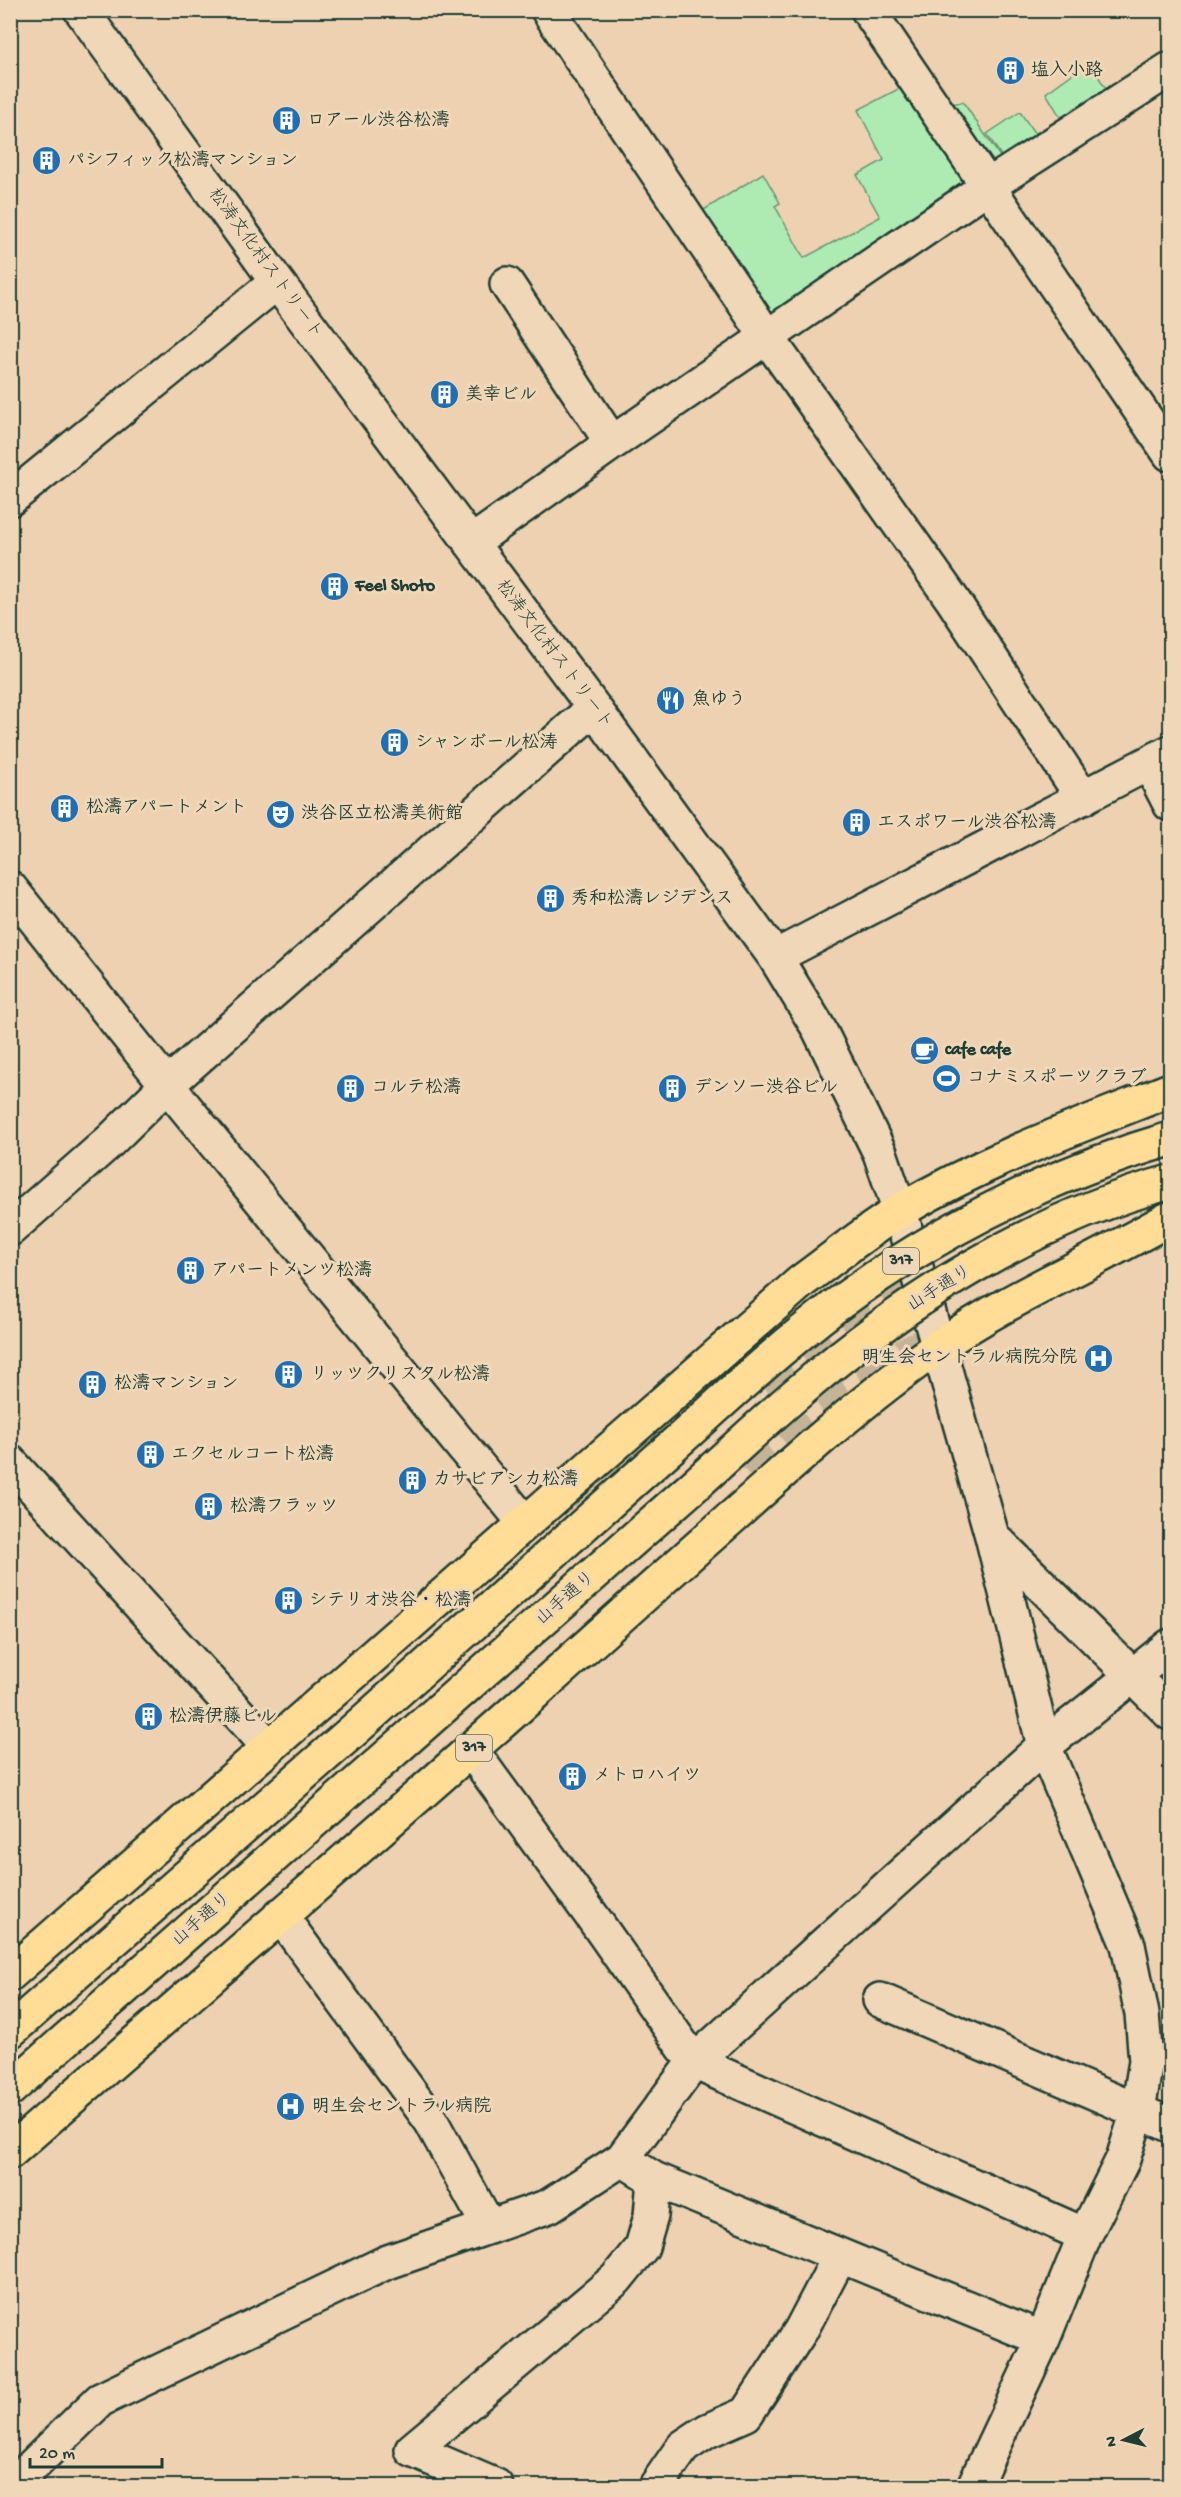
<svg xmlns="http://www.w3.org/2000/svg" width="1181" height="2497" viewBox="0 0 1181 2497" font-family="'Gochi Hand','Klee One',sans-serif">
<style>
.green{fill:#aeebb2;stroke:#669473;stroke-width:1.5}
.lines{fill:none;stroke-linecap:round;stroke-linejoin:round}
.highway-tunnel{stroke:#c4b397;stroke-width:33;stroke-dasharray:33 16;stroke-linecap:butt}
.minor-casing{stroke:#1f3d34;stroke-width:38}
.major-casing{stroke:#1f3d34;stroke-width:38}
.minor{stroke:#efd7b7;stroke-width:33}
.major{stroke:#ffdd96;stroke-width:33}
.major-bridge-casing{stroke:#1f3d34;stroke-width:38;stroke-linecap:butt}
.major-bridge{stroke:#ffdd96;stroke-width:33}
.labels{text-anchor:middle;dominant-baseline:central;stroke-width:6;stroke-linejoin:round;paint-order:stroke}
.shield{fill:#efd7b7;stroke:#5d6b5b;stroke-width:1.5}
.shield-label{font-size:16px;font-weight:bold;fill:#1f3d34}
.poi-label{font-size:18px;font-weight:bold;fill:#1f3d34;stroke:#efd7b7;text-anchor:start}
.street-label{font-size:18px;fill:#1f3d34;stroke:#efd7b7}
</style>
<rect width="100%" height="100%" fill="#edd1b0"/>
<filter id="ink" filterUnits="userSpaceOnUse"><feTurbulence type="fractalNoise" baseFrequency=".0167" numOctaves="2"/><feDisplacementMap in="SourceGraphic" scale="12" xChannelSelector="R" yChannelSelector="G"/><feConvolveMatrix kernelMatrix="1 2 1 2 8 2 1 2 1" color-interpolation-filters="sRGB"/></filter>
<g filter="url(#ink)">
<path class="green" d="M 1089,62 L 1112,98 L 1009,168 L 987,134 L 1020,112 L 1035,134 L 1061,118 L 1046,93 Z
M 908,84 L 980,186 L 768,331 L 691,218 L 763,173 L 780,203 L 775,206 L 804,258 L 880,217 L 857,175 L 884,160 L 858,110 Z
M 963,102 L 1005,164 L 985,178 L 950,104 Z"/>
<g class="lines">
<path class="highway-tunnel" d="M 761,1382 L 807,1351 L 924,1281
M 739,1463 C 796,1415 860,1377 927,1343"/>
<defs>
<path id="minor" d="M 81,10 L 277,282 L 594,708 L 775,957 L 819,1029 L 880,1153 L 900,1211 L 992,1536 L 1044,1746 L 1128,1945 L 1142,2014 L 1146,2061 L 1138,2111 L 1123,2159 L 1085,2235 L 1043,2339
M 548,10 L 767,337 L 952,599 L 1083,798
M 868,10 L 1170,454
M 507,284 L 612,443
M 10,499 L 277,282
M 471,543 L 612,443 L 988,186 L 1170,69
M 1149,763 L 1170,804
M 10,888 L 167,1085 L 524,1522
M 775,957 L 1170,752
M 10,1229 L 110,1141 L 167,1085 L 594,708
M 10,1462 L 268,1746
M 993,1537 L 1170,1713
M 471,1750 L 594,1919 L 694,2062 L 1085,2235
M 280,1915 L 431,2121 L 489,2227
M 880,2000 L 1170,2125
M 622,2159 L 654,2179 L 1043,2339 L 974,2486
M 16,2482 L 100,2400 L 385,2263 L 549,2206 L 622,2159 L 694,2062 L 1044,1746 L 1170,1646
M 496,2486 L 412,2450 L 616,2279 L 642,2247 L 651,2216 L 654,2179
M 656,2486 L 683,2447 L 707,2431 L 746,2414 L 801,2330 L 840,2256"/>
<path id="major" d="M 10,1974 L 802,1281 C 835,1257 867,1230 903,1209 C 988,1159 1079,1126 1170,1090
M 10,2031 L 354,1730 L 670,1448
M 10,2089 L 696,1484
M 10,2152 C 189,1995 370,1840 547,1682 C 611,1625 674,1568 738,1512 C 801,1455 865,1398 935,1349 C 1009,1297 1093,1263 1170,1218"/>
</defs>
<use href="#minor" class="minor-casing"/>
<use href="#major" class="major-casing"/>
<use href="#minor" class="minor"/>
<use href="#major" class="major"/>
<defs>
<path id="major-bridge" d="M 670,1448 C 724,1400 777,1350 835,1306 C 937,1231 1049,1174 1170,1139
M 696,1484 C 731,1453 765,1420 801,1390 C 907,1299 1034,1219 1170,1182"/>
</defs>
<use href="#major-bridge" class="major-bridge-casing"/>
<use href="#major-bridge" class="major-bridge"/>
</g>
</g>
<defs>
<symbol id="building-disc" viewBox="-11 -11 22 22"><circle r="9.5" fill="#1f6fb2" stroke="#efd7b7"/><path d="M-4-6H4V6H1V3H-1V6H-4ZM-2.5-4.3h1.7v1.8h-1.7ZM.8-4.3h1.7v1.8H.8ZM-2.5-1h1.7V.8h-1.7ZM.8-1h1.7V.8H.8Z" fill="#fff"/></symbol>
<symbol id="restaurant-disc" viewBox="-11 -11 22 22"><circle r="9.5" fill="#1f6fb2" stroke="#efd7b7"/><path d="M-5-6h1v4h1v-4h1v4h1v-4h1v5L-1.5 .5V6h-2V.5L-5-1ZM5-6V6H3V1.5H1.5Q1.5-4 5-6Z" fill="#fff"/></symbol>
<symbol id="theatre-disc" viewBox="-11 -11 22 22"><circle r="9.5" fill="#1f6fb2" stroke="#efd7b7"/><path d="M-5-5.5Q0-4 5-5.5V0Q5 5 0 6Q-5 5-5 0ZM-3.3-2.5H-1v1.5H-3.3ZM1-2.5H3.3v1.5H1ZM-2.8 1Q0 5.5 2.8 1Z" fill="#fff"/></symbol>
<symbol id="cafe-disc" viewBox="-11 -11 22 22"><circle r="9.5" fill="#1f6fb2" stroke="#efd7b7"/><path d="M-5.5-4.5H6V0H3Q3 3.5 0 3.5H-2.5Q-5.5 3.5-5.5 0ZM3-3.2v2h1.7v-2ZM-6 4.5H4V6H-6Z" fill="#fff"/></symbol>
<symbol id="stadium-disc" viewBox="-11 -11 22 22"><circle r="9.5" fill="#1f6fb2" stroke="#efd7b7"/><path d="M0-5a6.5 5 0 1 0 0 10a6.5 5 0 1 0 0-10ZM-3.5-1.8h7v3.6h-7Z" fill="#fff"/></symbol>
<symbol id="hospital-disc" viewBox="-11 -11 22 22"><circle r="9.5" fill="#1f6fb2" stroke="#efd7b7"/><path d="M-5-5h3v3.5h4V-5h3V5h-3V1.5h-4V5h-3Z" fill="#fff"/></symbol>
</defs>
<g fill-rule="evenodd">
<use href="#building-disc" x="994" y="54" width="33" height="33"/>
<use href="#building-disc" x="270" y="104" width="33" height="33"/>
<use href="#building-disc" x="30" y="144" width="33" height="33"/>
<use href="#building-disc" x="428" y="378" width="33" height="33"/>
<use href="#building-disc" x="318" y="570" width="33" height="33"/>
<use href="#restaurant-disc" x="654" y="684" width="33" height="33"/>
<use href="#building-disc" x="378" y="726" width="33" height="33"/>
<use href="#building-disc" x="48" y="792" width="33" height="33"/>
<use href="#theatre-disc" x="264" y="798" width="33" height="33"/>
<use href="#building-disc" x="840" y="806" width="33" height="33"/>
<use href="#building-disc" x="534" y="882" width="33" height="33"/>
<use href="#cafe-disc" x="908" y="1034" width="33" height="33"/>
<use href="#stadium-disc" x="930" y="1062" width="33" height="33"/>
<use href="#building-disc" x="334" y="1072" width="33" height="33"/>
<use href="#building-disc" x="656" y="1072" width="33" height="33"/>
<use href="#building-disc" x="174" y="1254" width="33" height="33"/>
<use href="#hospital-disc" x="1082" y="1342" width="33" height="33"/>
<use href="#building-disc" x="272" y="1358" width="33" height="33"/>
<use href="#building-disc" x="76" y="1368" width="33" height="33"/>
<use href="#building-disc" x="134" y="1438" width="33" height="33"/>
<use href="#building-disc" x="396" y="1464" width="33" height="33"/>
<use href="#building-disc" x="192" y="1490" width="33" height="33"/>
<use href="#building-disc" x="272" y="1584" width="33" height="33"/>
<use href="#building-disc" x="132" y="1700" width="33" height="33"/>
<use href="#building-disc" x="556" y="1760" width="33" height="33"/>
<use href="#hospital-disc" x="274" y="2090" width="33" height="33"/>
</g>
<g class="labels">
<g class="shield">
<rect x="883" y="1248" width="36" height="26" rx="4.5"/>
<rect x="456" y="1735" width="36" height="26" rx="4.5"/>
</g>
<g class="shield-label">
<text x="901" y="1261">317</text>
<text x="474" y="1748">317</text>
</g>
<g class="poi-label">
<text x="1031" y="71">塩入小路</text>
<text x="307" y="121">ロアール渋谷松濤</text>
<text x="67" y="161">パシフィック松濤マンション</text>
<text x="465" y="395">美幸ビル</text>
<text x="355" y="586">Feel Shoto</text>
<text x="692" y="700">魚ゆう</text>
<text x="415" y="743">シャンボール松涛</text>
<text x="86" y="808">松濤アパートメント</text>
<text x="301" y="814">渋谷区立松濤美術館</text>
<text x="877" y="823">エスポワール渋谷松濤</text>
<text x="571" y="899">秀和松濤レジデンス</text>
<text x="945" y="1050">cafe cafe</text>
<text x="967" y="1078">コナミスポーツクラブ</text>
<text x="371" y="1088">コルテ松濤</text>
<text x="694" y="1088">デンソー渋谷ビル</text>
<text x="211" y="1271">アパートメンツ松濤</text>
<text x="1077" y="1358" text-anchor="end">明生会セントラル病院分院</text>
<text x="310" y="1375">リッツクリスタル松濤</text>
<text x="114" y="1384">松濤マンション</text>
<text x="171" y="1455">エクセルコート松濤</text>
<text x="433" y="1480">カサビアンカ松濤</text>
<text x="230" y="1507">松濤フラッツ</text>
<text x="309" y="1601">シテリオ渋谷・松濤</text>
<text x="169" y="1717">松濤伊藤ビル</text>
<text x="593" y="1776">メトロハイツ</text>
<text x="312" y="2107">明生会セントラル病院</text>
</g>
<g class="street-label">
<text transform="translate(265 264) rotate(54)">松涛文化村ストリート</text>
<text transform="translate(554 655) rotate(53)">松涛文化村ストリート</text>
<text transform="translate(940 1289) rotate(-32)">山手通り</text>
<text transform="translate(566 1599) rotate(-41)">山手通り</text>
<text transform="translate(202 1920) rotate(-41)">山手通り</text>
</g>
</g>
<rect width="1181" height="2497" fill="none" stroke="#efd7b7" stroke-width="36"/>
<rect x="18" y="18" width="1145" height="2461" fill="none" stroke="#1f3d34" stroke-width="2" filter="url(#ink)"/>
<g transform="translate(1124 2440) rotate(263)" stroke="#efd7b7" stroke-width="4.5" paint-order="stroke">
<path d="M0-4.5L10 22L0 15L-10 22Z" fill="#1f3d34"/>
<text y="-9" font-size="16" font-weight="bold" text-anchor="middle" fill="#1f3d34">N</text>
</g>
<path d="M30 2458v9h132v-9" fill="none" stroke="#1f3d34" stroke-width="3"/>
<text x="39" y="2458" font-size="18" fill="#1f3d34" stroke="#efd7b7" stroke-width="4.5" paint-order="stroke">20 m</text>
</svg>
